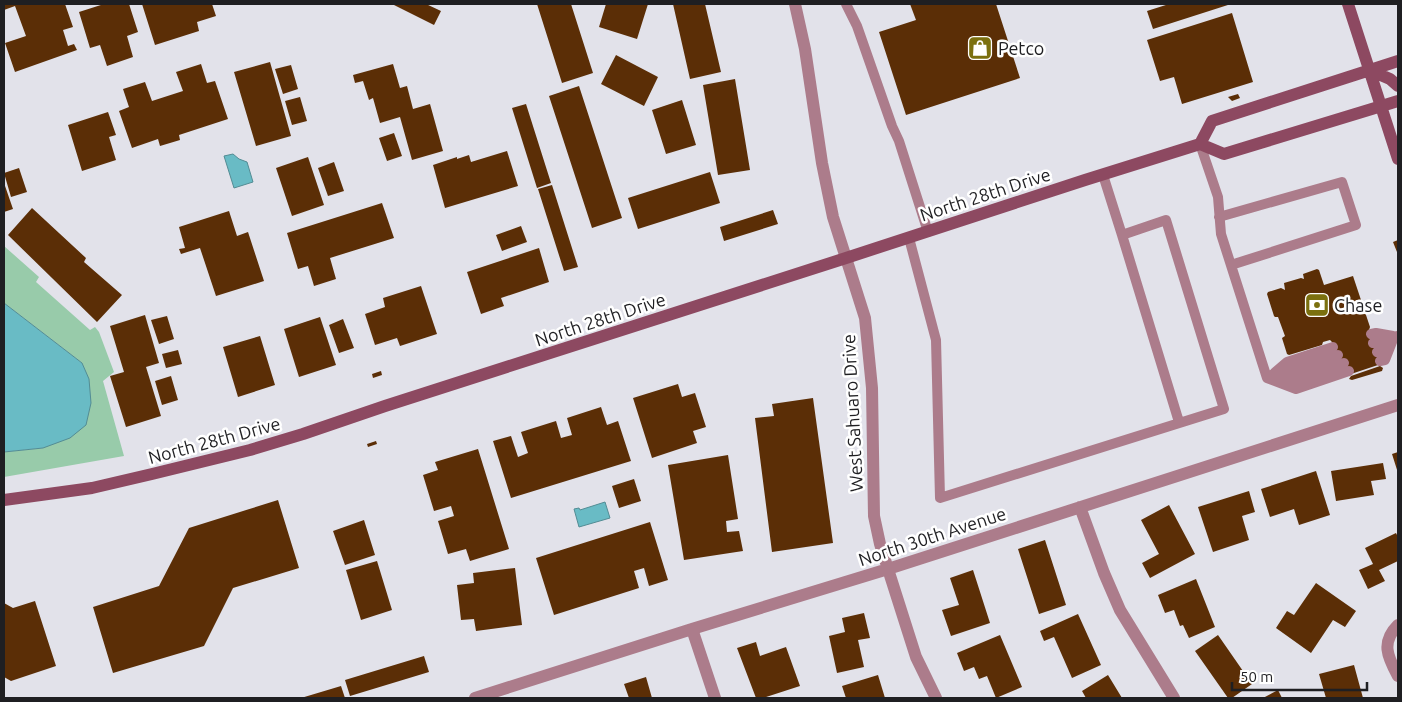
<svg xmlns="http://www.w3.org/2000/svg" width="1402" height="702" viewBox="0 0 1402 702" font-family="Ubuntu,sans-serif">
<style>
.green{fill:#98cbaa}
.water{fill:#69bbc5;stroke:#538c94}
.building{fill:#5b2e06}
.lines{fill:none;stroke-linecap:round;stroke-linejoin:round}
.lane{stroke:#ac7c8b;stroke-width:10}
.street{stroke:#ac7c8b;stroke-width:12}
.secondary{stroke:#8d4961;stroke-width:12}
.labels{text-anchor:middle;dominant-baseline:central;stroke-width:5;stroke-linejoin:round;paint-order:stroke}
.poi-label{font-size:18px;fill:#1f1f22;stroke:#fff;text-anchor:start}
.street-label{font-size:18px;fill:#1f1f22;stroke:#fff}
</style>
<rect width="100%" height="100%" fill="#e2e2ea"/>
<path class="green" d="M 4,246 L 39,277 L 36,282 L 90,330 L 95,327 L 99,332 L 114,372 L 103,381 L 124,456 L 4,477 L 4,452 L 43,448 L 82,363 L 4,303 Z"/>
<path class="water" d="M 233,154 L 239,159 L 247,162 L 253,182 L 234,188 L 224,156 Z
M 4,303 L 82,363 L 89,379 L 91,403 L 86,425 L 70,438 L 43,448 L 4,452 Z
M 605,502 L 610,518 L 579,527 L 574,509 L 579,508 L 580,510 Z"/>
<path class="building" d="M 4,4 L 65,4 L 73,27 L 63,30 L 68,46 L 74,44 L 77,50 L 15,72 L 5,43 L 26,36 L 15,6 L 4,10 Z
M 104,4 L 129,4 L 138,32 L 127,36 L 133,57 L 107,66 L 100,45 L 90,48 L 79,12 Z
M 142,4 L 212,4 L 216,16 L 197,22 L 199,31 L 155,45 Z
M 392,4 L 426,4 L 441,11 L 434,25 Z
M 537,4 L 571,4 L 593,73 L 562,83 Z
M 606,4 L 648,4 L 637,39 L 599,27 Z
M 673,4 L 705,4 L 721,72 L 690,79 Z
M 910,4 L 996,4 L 1020,78 L 906,115 L 879,32 L 916,20 Z
M 1169,4 L 1231,4 L 1153,29 L 1147,11 Z
M 1232,13 L 1253,82 L 1182,104 L 1174,77 L 1160,81 L 1147,40 Z
M 616,55 L 658,77 L 644,106 L 601,84 Z
M 270,62 L 291,136 L 256,146 L 234,72 Z
M 201,64 L 207,83 L 215,81 L 228,119 L 179,135 L 180,140 L 160,146 L 158,139 L 132,148 L 119,111 L 129,107 L 123,89 L 145,82 L 152,101 L 183,91 L 176,72 Z
M 393,64 L 400,88 L 407,86 L 413,109 L 430,104 L 443,151 L 412,160 L 400,117 L 380,123 L 373,98 L 369,100 L 363,81 L 355,83 L 353,75 Z
M 291,65 L 298,89 L 283,94 L 275,69 Z
M 735,79 L 750,170 L 718,175 L 703,85 Z
M 579,86 L 622,218 L 592,228 L 549,96 Z
M 1238,94 L 1240,98 L 1232,101 L 1228,97 Z
M 300,97 L 307,121 L 292,125 L 285,101 Z
M 682,100 L 696,145 L 666,154 L 652,110 Z
M 526,104 L 551,183 L 537,188 L 512,108 Z
M 108,112 L 116,135 L 109,137 L 116,160 L 82,171 L 68,125 Z
M 394,133 L 402,156 L 387,161 L 379,138 Z
M 507,151 L 518,186 L 445,208 L 433,165 L 457,157 L 457,159 L 469,155 L 471,162 Z
M 308,157 L 324,205 L 292,216 L 276,168 Z
M 334,162 L 344,191 L 328,196 L 318,168 Z
M 19,168 L 27,192 L 11,197 L 4,173 Z
M 710,172 L 720,203 L 638,229 L 628,198 Z
M 4,183 L 13,209 L 4,212 Z
M 552,185 L 578,267 L 564,271 L 538,189 Z
M 382,203 L 394,238 L 330,258 L 336,279 L 314,286 L 308,266 L 298,269 L 287,233 Z
M 32,208 L 86,258 L 84,262 L 122,295 L 97,322 L 8,235 Z
M 773,210 L 778,224 L 724,241 L 720,227 Z
M 229,211 L 237,236 L 248,232 L 264,281 L 216,296 L 200,248 L 181,254 L 179,249 L 185,248 L 179,227 Z
M 521,226 L 527,242 L 502,251 L 496,235 Z
M 1398,240 L 1398,250 L 1397,252 L 1393,242 Z
M 539,248 L 549,282 L 501,298 L 504,306 L 481,314 L 467,272 Z
M 1317,269 L 1319,270 L 1324,285 L 1353,276 L 1370,327 L 1369,330 L 1381,364 L 1351,374 L 1331,343 L 1333,343 L 1330,340 L 1323,342 L 1322,345 L 1289,355 L 1287,354 L 1282,338 L 1285,336 L 1278,317 L 1275,317 L 1274,316 L 1267,294 L 1268,292 L 1281,288 L 1285,290 L 1284,283 L 1301,278 L 1304,279 L 1303,274 Z
M 421,286 L 437,334 L 400,346 L 397,338 L 375,345 L 365,314 L 385,307 L 383,298 Z
M 145,315 L 159,363 L 146,367 L 161,416 L 126,427 L 110,376 L 124,372 L 110,326 Z
M 167,316 L 174,339 L 159,344 L 151,320 Z
M 320,317 L 336,365 L 299,377 L 284,329 Z
M 343,319 L 354,348 L 339,353 L 329,325 Z
M 260,336 L 275,385 L 238,397 L 223,347 Z
M 178,350 L 182,364 L 166,368 L 162,354 Z
M 1380,366 L 1383,368 L 1382,371 L 1352,380 L 1349,379 L 1351,376 Z
M 381,371 L 382,375 L 373,378 L 372,374 Z
M 171,376 L 178,400 L 162,405 L 155,381 Z
M 678,384 L 682,397 L 695,393 L 706,427 L 693,431 L 697,443 L 652,458 L 633,398 Z
M 813,398 L 833,543 L 772,552 L 755,418 L 774,416 L 772,404 Z
M 601,407 L 607,425 L 618,421 L 631,461 L 511,498 L 493,441 L 511,436 L 518,457 L 528,453 L 521,432 L 556,421 L 561,438 L 572,435 L 567,418 Z
M 376,441 L 377,444 L 368,447 L 367,444 Z
M 478,449 L 509,549 L 470,561 L 466,549 L 448,554 L 438,521 L 454,516 L 451,506 L 434,511 L 423,475 L 438,470 L 435,462 Z
M 1398,452 L 1398,473 L 1392,454 Z
M 728,455 L 738,519 L 726,521 L 727,532 L 739,531 L 743,551 L 684,560 L 668,465 Z
M 1383,463 L 1386,479 L 1371,481 L 1374,495 L 1336,501 L 1331,471 Z
M 1316,471 L 1330,515 L 1299,525 L 1294,509 L 1270,517 L 1261,489 Z
M 634,479 L 641,501 L 619,508 L 612,486 Z
M 1249,491 L 1255,512 L 1242,516 L 1249,540 L 1213,552 L 1198,507 Z
M 278,500 L 299,568 L 233,588 L 204,646 L 113,673 L 93,607 L 159,586 L 189,528 Z
M 1169,505 L 1195,554 L 1150,578 L 1142,563 L 1159,554 L 1141,520 Z
M 364,520 L 375,555 L 345,565 L 333,531 Z
M 650,522 L 668,580 L 649,586 L 644,568 L 634,571 L 639,588 L 554,615 L 536,558 Z
M 1396,533 L 1398,537 L 1398,561 L 1379,570 L 1385,581 L 1368,589 L 1359,570 L 1373,564 L 1365,548 Z
M 1045,540 L 1066,605 L 1039,614 L 1018,549 Z
M 377,561 L 392,610 L 361,620 L 346,570 Z
M 515,568 L 522,625 L 476,631 L 474,619 L 461,620 L 457,585 L 474,583 L 473,573 Z
M 973,570 L 990,623 L 951,636 L 942,610 L 959,605 L 950,578 Z
M 1196,579 L 1215,627 L 1189,638 L 1183,625 L 1180,626 L 1174,610 L 1165,613 L 1158,595 Z
M 1316,583 L 1356,611 L 1345,627 L 1333,620 L 1311,653 L 1276,628 L 1287,611 L 1294,615 Z
M 35,601 L 56,666 L 11,681 L 4,677 L 4,603 L 13,608 Z
M 864,613 L 870,638 L 858,640 L 864,667 L 837,673 L 829,636 L 845,632 L 842,618 Z
M 1078,614 L 1101,665 L 1072,678 L 1054,637 L 1044,641 L 1040,631 Z
M 1000,635 L 1022,687 L 996,698 L 987,676 L 979,679 L 974,667 L 964,671 L 957,653 Z
M 1218,635 L 1252,684 L 1232,698 L 1228,698 L 1195,651 Z
M 756,642 L 760,656 L 786,647 L 800,686 L 763,698 L 756,698 L 737,648 Z
M 424,656 L 429,672 L 350,696 L 345,680 Z
M 1354,665 L 1363,698 L 1326,698 L 1319,674 Z
M 878,675 L 885,698 L 846,698 L 842,686 Z
M 1108,675 L 1122,698 L 1086,698 L 1082,691 Z
M 646,677 L 652,698 L 629,698 L 624,684 Z
M 341,686 L 345,698 L 301,698 Z
M 1278,690 L 1282,698 L 1263,698 Z"/>
<g class="lines">
<path class="lane" d="M 846,4 L 857,26 L 892,126 L 899,141 L 928,232
M 1200,144 L 1218,197 L 1221,234 L 1267,378
M 1219,217 L 1342,182 L 1356,225 L 1231,265
M 1122,235 L 1179,422
M 909,238 L 936,340 L 940,498 L 1224,409 L 1166,220 L 1122,235 L 1103,175
M 1371,334 L 1376,333 L 1393,336
M 1373,343 L 1397,336
M 1377,352 L 1382,351 L 1390,341
M 1380,361 L 1385,360 L 1394,337
M 1272,375 L 1287,362 L 1333,347
M 1273,376 L 1338,355
M 1267,378 L 1296,389 L 1349,371
M 1278,379 L 1293,380 L 1344,363"/>
<path class="street" d="M 795,4 L 805,49 L 822,163 L 833,217 L 865,318 L 872,388 L 874,516 L 880,544 L 916,657 L 936,698
M 1080,507 L 1104,573 L 1120,610 L 1174,698
M 1398,625 C 1381,642 1387,656 1398,676
M 692,629 L 715,698
M 475,698 L 692,629 L 888,569 L 1398,405"/>
<path class="secondary" d="M 1348,4 L 1398,159
M 1369,70 L 1390,79 L 1398,86
M 1200,144 L 1212,121 L 1398,61
M 4,500 L 92,488 L 152,474 L 250,450 L 303,434 L 385,406 L 846,258 L 1085,180 L 1200,144 L 1224,154 L 1398,101"/>
</g>
<defs>
<symbol id="shop-square" viewBox="-11 -11 22 22"><rect x="-9" y="-9" width="18" height="18" rx="4" fill="#7b700f" stroke="#fff"/><path d="M-5-2.5h2.3a2.7 3.5 0 0 1 5.4 0H5L5.5 6h-11ZM-1.5-2.5h3a1.5 2.3 0 0 0-3 0Z" fill="#fff"/></symbol>
<symbol id="bank-square" viewBox="-11 -11 22 22"><rect x="-9" y="-9" width="18" height="18" rx="4" fill="#7b700f" stroke="#fff"/><path d="M-6-4H6V4H-6ZM0-2.3a2.3 2.3 0 1 0 0 4.6a2.3 2.3 0 1 0 0-4.6Z" fill="#fff"/></symbol>
</defs>
<g fill-rule="evenodd">
<use href="#shop-square" x="966" y="34" width="28" height="28"/>
<use href="#bank-square" x="1303" y="291" width="28" height="28"/>
</g>
<g class="labels">
<g class="poi-label">
<text x="998" y="48">Petco</text>
<text x="1334" y="305">Chase</text>
</g>
<g class="street-label">
<text transform="translate(985 194) rotate(-18)">North 28th Drive</text>
<text transform="translate(600 319) rotate(-18)">North 28th Drive</text>
<text transform="translate(852 413) rotate(-93)">West Sahuaro Drive</text>
<text transform="translate(214 440) rotate(-15)">North 28th Drive</text>
<text transform="translate(932 536) rotate(-18)">North 30th Avenue</text>
</g>
</g>
<rect width="1402" height="702" fill="none" stroke="#1f1f22" stroke-width="10"/>
<path d="M1232 682v8h135v-8" fill="none" stroke="#1f1f22" stroke-width="2.5"/>
<text x="1240" y="682" font-size="15" fill="#1f1f22" stroke="#ffffff" stroke-width="4" paint-order="stroke">50 m</text>
</svg>
